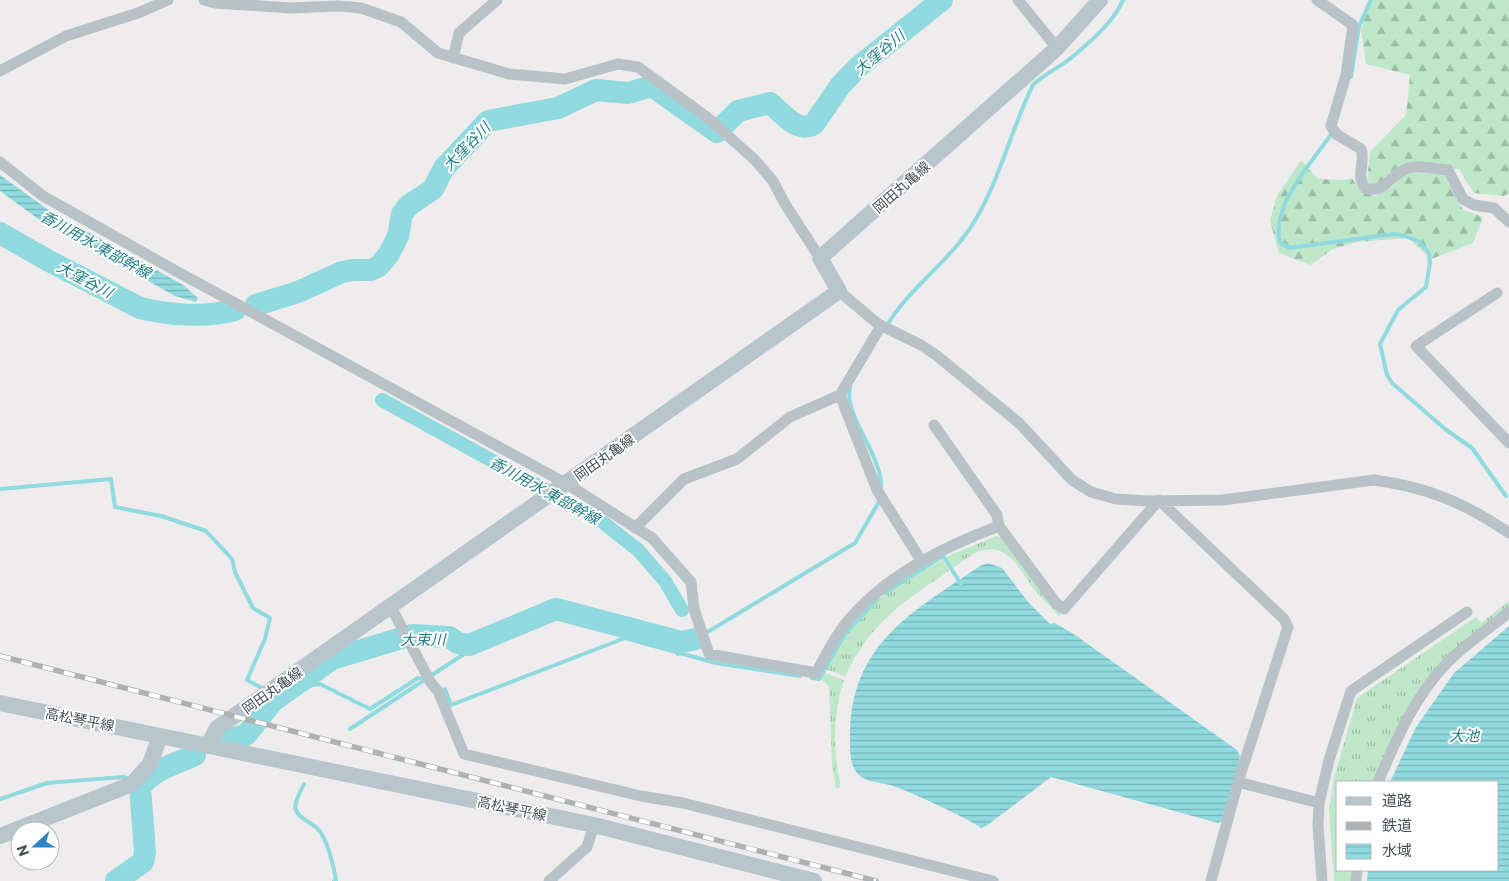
<svg xmlns="http://www.w3.org/2000/svg" width="1509" height="881" viewBox="0 0 1509 881" font-family="Commissioner,'Noto Sans JP',sans-serif">
<style>
.grass{fill:url(#grass-tufts)}
.forest{fill:url(#forest-firs)}
.water{fill:url(#water-rules)}
.lines{fill:none;stroke-linecap:round;stroke-linejoin:round}
.stream{stroke:#91dadf;stroke-width:4}
.canal{stroke:#91dadf;stroke-width:14}
.river{stroke:#91dadf;stroke-width:22}
.street{stroke:#b9c2c6;stroke-width:11}
.secondary{stroke:#b9c5cc;stroke-width:16}
.rail-casing{stroke:#afb2b5;stroke-width:5.5}
.rail{stroke:#fff;stroke-width:4;stroke-dasharray:11;stroke-linecap:butt}
.labels{text-anchor:middle;dominant-baseline:central;stroke-width:4;stroke-linejoin:round;paint-order:stroke}
.street-label{font-size:14px;fill:#465156;stroke:#fff}
.water-label{font-size:15px;font-style:italic;fill:#1c7e86;stroke:#fff}
</style>
<defs>
<pattern id="grass-tufts" width="24" height="20" patternUnits="userSpaceOnUse" patternTransform="scale(1.25)"><rect width="24" height="20" fill="#bee8c9"/><path d="M3 7l-1-3M5 7V3M7 7l1-3M15 17l-1-3M17 17v-4M19 17l1-3" fill="none" stroke="#9cbea6"/></pattern>
<pattern id="forest-firs" width="22" height="20" patternUnits="userSpaceOnUse" patternTransform="scale(1.25)"><rect width="22" height="20" fill="#bee8c9"/><path d="M5 1l3.5 6h-7zM16 11l3.5 6h-7z" fill="#9cbea6"/></pattern>
<pattern id="water-rules" width="6" height="5" patternUnits="userSpaceOnUse" patternTransform="scale(1.25)"><rect width="6" height="5" fill="#91dadf"/><path d="M0 2.5h6" fill="none" stroke="#78b3b8"/></pattern>
</defs>
<rect width="100%" height="100%" fill="#eeecec"/>
<path class="grass" d="M 996,536 L 1003,538 L 1060,612 L 1060,617 C 1051,607 1041,598 1033,588 C 1021,571 1009,545 984,550 C 973,552 962,562 953,568 L 946,557 Z
M 942,560 L 949,571 C 901,603 871,623 845,676 L 825,669 L 846,634 L 883,595 Z
M 1509,601 L 1509,608 L 1435,670 L 1375,782 L 1338,782 L 1338,870 L 1354,870 L 1353,881 L 1334,881 L 1329,810 L 1334,778 L 1357,698 L 1476,617 L 1481,623 Z
M 825,673 L 844,680 C 835,707 833,736 837,765 C 837,773 841,779 840,788 L 836,789 L 832,764 L 829,687 L 821,679 Z"/>
<path class="forest" d="M 1368,0 L 1509,0 L 1509,193 L 1504,196 L 1474,193 L 1459,169 L 1410,165 L 1381,183 L 1372,185 L 1367,180 L 1370,152 L 1406,115 L 1410,75 L 1366,64 L 1361,31 Z
M 1301,160 L 1318,179 L 1344,180 L 1352,178 L 1361,192 L 1375,196 L 1392,187 L 1402,176 L 1411,173 L 1443,174 L 1463,210 L 1483,217 L 1473,243 L 1431,259 L 1408,238 L 1357,242 L 1333,249 L 1310,265 L 1279,253 L 1270,221 L 1277,196 Z"/>
<path class="water" d="M 0,175 L 47,209 L 183,285 L 198,298 L 196,302 L 175,296 L 41,221 L 0,191 Z
M 988,563 L 1002,568 L 1028,602 L 1050,624 L 1055,623 L 1075,635 L 1237,750 L 1240,757 L 1222,821 L 1218,823 L 1051,777 L 986,826 L 981,828 C 976,822 906,790 896,787 C 886,783 873,783 863,778 C 849,770 850,751 850,737 C 850,644 912,612 980,566 Z
M 1509,626 L 1509,881 L 1367,881 L 1368,870 L 1498,870 L 1498,782 L 1390,782 L 1416,727 L 1454,673 Z"/>
<g class="lines">
<path class="stream" d="M 1351,77 L 1359,26 L 1371,0
M 1332,133 C 1314,160 1270,206 1280,242 L 1288,248 L 1394,234 L 1405,236 L 1420,242 L 1429,253 L 1430,263 L 1426,287 L 1398,310 L 1380,344 L 1387,375 L 1392,383 L 1445,429 L 1472,448 L 1506,496
M 886,327 C 909,287 950,262 974,222 C 1000,180 1011,129 1033,85 C 1044,74 1059,68 1071,58 C 1089,43 1114,22 1123,0
M 850,387 C 843,417 884,455 881,491
M 0,489 L 111,479 L 115,507 L 161,516 L 206,531 L 232,559 L 235,572 L 253,608 L 270,618 L 265,639 L 247,680 L 264,689
M 884,593 L 943,556 L 961,584
M 696,639 L 855,543 L 880,500
M 678,654 L 681,642
M 812,678 L 819,679 L 845,634 L 878,598
M 445,689 L 451,705 L 625,638 L 716,663 L 800,676
M 275,694 L 288,699 L 312,685 L 320,684 L 370,709 L 418,678 L 427,680
M 350,729 L 470,650 L 544,617 C 574,607 608,628 639,632
M 304,784 C 301,791 293,803 296,810 C 299,819 311,822 317,828 C 327,837 334,867 336,880 L 334,881
M 0,799 L 47,783 L 123,777 L 130,779"/>
<path class="canal" d="M 382,400 L 600,520 L 638,550 L 665,581 L 682,610"/>
<path class="river" d="M 725,124 L 738,111 L 770,103 C 782,113 798,134 814,124 L 840,86 L 857,68 L 942,0
M 0,233 L 49,261 L 140,308 C 169,315 205,318 235,310
M 256,305 L 298,292 L 342,272 L 353,270 L 371,270 L 379,266 L 389,254 L 398,236 L 402,214 L 408,206 L 433,189 L 444,168 L 488,121 L 558,108 L 596,90 L 628,93 L 652,86 L 717,132
M 231,739 L 246,735 L 273,701 L 332,659 L 412,635 L 449,637 L 458,643 L 469,645 L 556,609 L 681,642 L 696,639
M 116,881 L 143,862 L 145,852 L 140,788 C 151,770 176,764 195,755"/>
<path class="street" d="M 204,0 L 215,3 L 291,8 L 338,6 L 361,8 L 401,22 L 438,53 L 509,74 L 565,79 L 618,64 L 638,67 L 708,118 L 755,160 L 773,181 L 785,204 L 820,258
M 1018,0 L 1057,48
M 1317,0 L 1353,25 L 1346,75 L 1331,126 L 1336,134 L 1361,149 C 1366,163 1355,175 1365,188 C 1385,195 1391,173 1408,168 C 1420,165 1436,169 1448,170 L 1463,199 L 1474,205 L 1494,208 L 1509,222
M 453,58 L 459,33 L 497,0
M 0,71 L 66,36 L 138,13 L 168,0
M 0,162 L 43,196 L 176,271 L 567,484 L 652,538 L 691,582 L 694,609 L 709,654 L 816,673 C 827,653 837,632 853,615 C 892,572 946,546 999,526
M 839,291 L 878,324 L 921,345 L 936,355 L 1019,423 L 1072,480 L 1091,492 L 1116,499 L 1147,501 L 1223,500 L 1374,480 C 1427,487 1465,503 1509,533
M 1497,293 L 1416,346 L 1509,443
M 840,395 L 881,326
M 934,425 L 997,515 L 999,526 L 1056,603 L 1064,609 L 1159,500 L 1284,619 L 1288,627 L 1238,782 L 1319,803 L 1318,825 L 1322,881
M 635,528 L 684,479 L 737,459 L 790,417 L 840,395 L 877,490 L 922,562
M 391,607 L 431,683 L 438,691 L 464,754 L 641,796 L 683,803 L 993,881
M 1378,782 C 1396,740 1414,697 1447,663 C 1465,644 1489,629 1509,612
M 1319,803 L 1329,760 L 1351,691 L 1467,612
M 549,881 L 587,847 L 594,825
M 1211,881 L 1238,782
M 1356,881 L 1357,870"/>
<path class="secondary" d="M 0,703 L 594,825 L 814,881
M 208,745 L 217,728 L 839,291 L 820,258 L 1057,48 L 1100,0
M 0,836 L 132,784 L 150,764 L 160,736"/>
<defs>
<path id="rail" d="M 0,656 L 876,881"/>
</defs>
<use href="#rail" class="rail-casing"/>
<use href="#rail" class="rail"/>
</g>
<g class="labels">
<g class="street-label">
<text transform="translate(901 187) rotate(-41)">岡田丸亀線</text>
<text transform="translate(604 457) rotate(-35)">岡田丸亀線</text>
<text transform="translate(272 690) rotate(-35)">岡田丸亀線</text>
<text transform="translate(80 719) rotate(11)">高松琴平線</text>
<text transform="translate(512 808) rotate(12)">高松琴平線</text>
</g>
<g class="water-label">
<text transform="translate(879 52) rotate(-40)">大窪谷川</text>
<text transform="translate(466 146) rotate(-46)">大窪谷川</text>
<text transform="translate(96 244) rotate(29)">香川用水 東部幹線</text>
<text transform="translate(85 279) rotate(28)">大窪谷川</text>
<text transform="translate(545 490) rotate(29)">香川用水 東部幹線</text>
<text x="423" y="639">大束川</text>
<text x="1464" y="735">大池</text>
</g>
</g>
<rect x="1336" y="781" width="162" height="90" fill="#ffffff" stroke="#b5b9bb"/>
<rect x="1346" y="797" width="25" height="8" fill="#b9c5cc" stroke="#b5b9bb"/>
<text x="1382" y="806" font-size="15" fill="#465156">道路</text>
<rect x="1346" y="822" width="25" height="8" fill="#afb2b5" stroke="#b5b9bb"/>
<text x="1382" y="831" font-size="15" fill="#465156">鉄道</text>
<rect x="1346" y="844" width="25" height="15" fill="url(#water-rules)" stroke="#b5b9bb"/>
<text x="1382" y="856" font-size="15" fill="#465156">水域</text>
<g transform="translate(35 846) rotate(249)"><circle r="24" fill="#ffffff" stroke="#b5b9bb"/>
<path d="M0-4L9 19L0 12L-9 19Z" fill="#2f85c5"/>
<text y="-8" font-size="14" font-weight="bold" text-anchor="middle" fill="#465156">N</text>
</g>
</svg>
